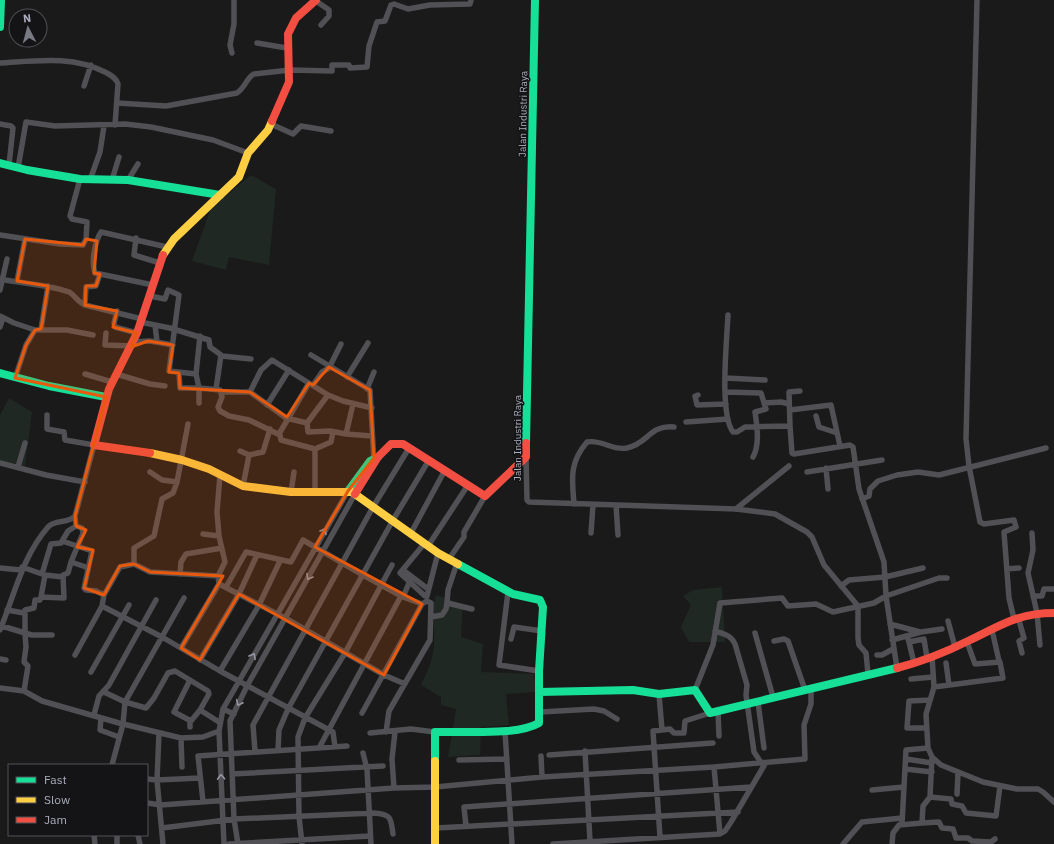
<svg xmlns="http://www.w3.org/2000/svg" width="1054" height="844" viewBox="0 0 1054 844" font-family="'IBM Plex Sans',sans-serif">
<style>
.green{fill:#1f2822}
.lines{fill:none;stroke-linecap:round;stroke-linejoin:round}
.street{stroke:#505055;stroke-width:5.5}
.fast{stroke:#16e098;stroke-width:8}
.slow{stroke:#ffcf43;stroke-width:8}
.jam{stroke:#f24e42;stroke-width:8}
.oneway{stroke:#9496a2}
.marked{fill:#e8590c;fill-opacity:0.2;stroke:#e8590c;stroke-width:3;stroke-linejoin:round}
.labels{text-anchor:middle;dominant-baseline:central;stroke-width:3;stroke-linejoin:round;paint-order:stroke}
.street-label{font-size:10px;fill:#aaadbc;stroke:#141416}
</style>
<rect width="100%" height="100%" fill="#1a1a1a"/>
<path class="green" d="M 251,175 L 276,189 L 269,265 L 229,257 L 226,270 L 192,261 L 211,208 Z
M 9,398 L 32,412 L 25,466 L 0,461 L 0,415 Z
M 722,587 L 725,642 L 689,642 L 681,627 L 691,605 L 683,596 L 693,590 Z
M 436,595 L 463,604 L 461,637 L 483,644 L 481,672 L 534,674 L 536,692 L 506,694 L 509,725 L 481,727 L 480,755 L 448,757 L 456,709 L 441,705 L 441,697 L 421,685 C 428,670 434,658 434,641 C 435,625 430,611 436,595 Z"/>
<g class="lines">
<path class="street" d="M 977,0 L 966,439 L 969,466 L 980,522 L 984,524 L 1014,520 L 1016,527 L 1004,532 L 1009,598 L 1014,619
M 316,1 L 329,10 L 329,16 L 321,25
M 257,43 L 287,48
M 232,53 L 230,45 L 234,24 L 234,0
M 0,63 C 35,61 72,55 105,72 C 110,75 116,77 118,84 L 115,125
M 84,86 L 91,65
M 117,103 L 166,106 L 237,93 C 245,88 247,77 254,74 L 290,70 L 332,71 L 332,65 L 349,65 L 350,68 L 367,67 L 369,46 L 377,22 L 385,21 L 391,5 L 394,4 L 408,9 L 430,5 L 470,4 L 471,0
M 0,124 L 11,126 L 13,128 L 9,165
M 271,124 L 293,134 L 301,126 L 331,131
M 18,168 L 26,122 L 55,126 L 125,124 L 151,127 L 213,140 L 248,153
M 90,180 L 100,152 L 104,126
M 112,180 L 119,157
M 128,180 L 138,164
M 0,235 L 60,244 L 83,245 L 86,239 L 87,222 L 72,219 L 70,216 L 80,179
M 136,238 L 134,255 L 160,263
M 100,274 L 95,273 C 91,262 95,241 101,232 L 167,247
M 0,279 C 23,284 46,284 69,292 C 74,294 76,301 85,305 L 142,319
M 17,281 L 25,239
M 0,290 L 7,259
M 150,296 L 165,299 L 168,290 L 179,295 L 169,371 L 196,374 L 199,388 L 220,390 L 222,397 L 218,407 L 220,411 L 229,416 L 249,420 L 280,435 L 281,440 L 315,449
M 85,305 L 86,287 L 96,286 L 100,274 L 153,285
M 117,311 L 114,323 L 115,327 L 137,333
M 728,315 C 727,339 719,414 733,432 L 737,432 L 745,427 L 790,426 L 792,453 L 794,454 L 850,445 L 853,447 L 859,489 L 884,562 L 886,596 L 897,668
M 0,316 L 14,323 L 35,330 L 67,330 L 93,335
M 140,322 L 170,328 L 209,340 L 210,347 L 221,355 L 216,389
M 155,325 L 157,342
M 0,327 L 3,318
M 41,329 L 48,286
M 106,333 L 105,345 L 132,346
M 133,342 L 150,341 L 173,345
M 311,355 L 370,390 L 374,462
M 222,356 L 251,359
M 179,373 L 180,388 L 199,388 L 199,403
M 85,374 L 112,382
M 116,374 L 150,384 L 165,386
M 196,374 L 200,336
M 347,377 L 368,343
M 15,378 L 26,345 L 35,330
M 726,378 L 765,380
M 313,385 L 322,372 L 329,368 L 341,344
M 367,389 L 374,372
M 221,392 L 250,392 L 286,418 L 307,423 L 328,395
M 250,392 L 261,370 L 272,360 L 328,395 L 343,401 L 372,408
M 725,392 L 761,393 L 766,409 L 755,412 C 757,426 760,444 753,457
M 698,395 L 695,396 L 697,405 L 726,404
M 764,403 L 781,402 L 789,404
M 353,404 L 346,434 L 372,436
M 267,405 L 289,370
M 790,410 L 831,405 L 840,446
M 816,416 L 819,427 L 837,433
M 686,422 L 728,419
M 307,423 L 308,432 L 330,431 L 346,434
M 790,426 L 789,392 L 800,391
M 279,434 L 309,383
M 240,451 L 249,455 L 243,486
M 249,455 L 263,452 L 270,429
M 526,457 L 527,500 L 529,502 L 736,509 L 775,514 L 807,532 L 812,537 L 824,565 L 858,606
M 0,463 L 46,475 L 85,482
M 18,467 L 25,443
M 826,468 L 828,489
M 150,472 L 162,480 L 177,482 L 188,424
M 807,472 L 882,460
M 291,492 L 294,472
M 315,493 L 315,449 L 331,442 L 333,432
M 862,499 L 869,496 L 870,489 L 878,481 L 897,475 L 918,472 L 939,475 L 1046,448
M 574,504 C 572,479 569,463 587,442 C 602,439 612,451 627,448 C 649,443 649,425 674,427
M 616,505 L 618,535
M 736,509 L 789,466
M 411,533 L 445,470
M 591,533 L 593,505
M 1032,533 L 1033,550 L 1028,573 L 1037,613 L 1040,645
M 203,534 L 219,536
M 62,541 L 92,551 L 84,588 L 86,590 L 96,591 L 104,595
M 424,544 L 400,573 L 425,596 L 427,596 L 438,553
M 428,546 L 468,485
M 449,559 L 464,537 L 464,532 L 485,496
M 71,562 L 86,567 L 88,570
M 457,563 L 448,590 L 447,603 L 472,609
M 134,564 L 134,548 L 154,536 L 162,499 L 173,493 L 177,482
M 22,567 L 42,574
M 0,568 L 21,570
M 1007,569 L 1019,568
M 403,570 L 428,589
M 180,574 L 181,562 L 186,554 L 222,548
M 45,575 L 63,577
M 219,584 L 285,618 L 384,675 L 405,684
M 841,586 L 849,580 L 885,577 L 923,568
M 226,587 L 246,552 L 291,562 L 303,540 L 363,575 L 403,597 L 422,604 L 362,713
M 508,592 L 499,665 L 539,671
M 1033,596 L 1042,596 L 1044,589 L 1054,589
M 41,597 L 45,575 L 42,574 L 51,544 L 61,543 L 68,531 L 76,526
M 403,597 L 409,583
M 102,606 L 162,637 L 220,671 L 333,732 L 335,747
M 858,606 L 858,638 L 859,645 L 866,653 L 868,674
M 7,610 L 24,613
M 431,617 L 442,615 L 446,609 L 447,603
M 1018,617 L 1024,638 L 1019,641 L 1022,653
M 948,621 L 955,647
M 890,624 L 920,632
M 2,626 L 25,633 L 25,610 L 34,608 L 35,600 L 40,600 L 41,597 L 64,598 L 63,575 L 68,573 L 71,562 L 83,533 L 82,528 L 76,526 L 75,516
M 0,630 C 15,594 22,557 48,527 C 55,519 68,524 75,516 L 94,445 L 65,440 L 64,432 L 47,429 L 47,415
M 992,630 L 999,661
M 715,631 C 724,634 731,635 735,644 L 747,685 L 746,695 L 754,752 L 762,764
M 25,633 L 32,635 L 52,635
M 755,633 L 773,697
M 907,636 L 909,642 L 924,639 L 927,658
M 511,639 L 514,627 L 542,631
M 892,640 L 921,632 L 942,629
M 774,641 L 784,639 L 788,641 L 805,690
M 909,642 L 914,663
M 181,648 L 219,584 L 218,576 L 225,562 L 219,536 L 217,512 L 220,475
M 75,655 L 102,606 L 104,595 L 120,567 L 134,564 L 150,572 L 218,576
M 877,655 L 882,655 L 893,649
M 932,656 L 934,687 L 926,714 L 928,748 L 932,757 L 941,765 L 983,782 L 1017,789 L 1038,789 L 1043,792 L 1054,802
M 0,659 L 6,660
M 200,660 L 239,594 L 257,555
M 946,663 L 949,685
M 220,671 L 259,605 L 280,561
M 91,672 L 129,605
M 911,679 L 933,677
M 190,680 L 174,712 L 191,721 L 200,710
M 934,687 L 1003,678 L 1000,662 L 975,664 L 967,642
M 0,688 L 24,691 L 42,701 L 119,723 L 181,738 L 203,737 L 219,731
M 695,690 L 713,645 L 720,603 L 782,598 L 788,606 L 816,604 L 833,612 L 874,603 L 886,596 L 939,578 L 947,578
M 24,691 L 28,666 L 24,662 L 26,647 L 25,633
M 104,692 L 125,702 L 146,708 L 154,698 L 168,673 L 175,671 L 208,691 L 209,694 L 200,710 L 219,722
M 659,694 L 662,730
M 758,702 L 764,748
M 223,709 L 234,714
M 718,711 L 719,736
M 540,712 L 594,709 L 604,711 L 617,719
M 94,715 L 99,696 L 109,685 L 156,600
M 101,718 L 100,730 L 119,737
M 190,720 L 190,727
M 926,728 L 907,728 L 909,701 L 930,700
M 505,731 L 512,844
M 386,732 L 389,711 L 430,640 L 431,603 L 427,601 L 422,604
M 370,733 L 411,729 L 435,732
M 181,738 L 182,767
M 319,748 L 401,596
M 278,750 L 279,730 L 288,709 L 393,520 L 429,460
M 255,751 L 253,725 L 373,507 L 409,448
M 585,751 L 590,841
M 363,753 L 367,769 L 371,844
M 549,755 L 713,743
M 541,756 L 542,777
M 906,759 L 932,763
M 459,760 L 507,759
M 112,765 L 123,724 L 125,702 L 184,598
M 714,767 L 720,834
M 905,769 L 932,772
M 232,774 L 383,766
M 147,779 L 157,780 L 159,733
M 394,788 L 392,759 L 395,732
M 872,790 L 904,787
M 957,794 L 958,773
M 930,797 L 951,799 L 952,804 L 962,806 L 966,813 L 996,816 L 1000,786
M 203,801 L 198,756 L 347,746
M 147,803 L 161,805 L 394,788 L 435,787 L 542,777 L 714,767 L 805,759 L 804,725 L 811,704 L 811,688
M 922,823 L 939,822 L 942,828 L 953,829 L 956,838 L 968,838 L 972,841 L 991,842 L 995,839
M 902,824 L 906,750 L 928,748
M 466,826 L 464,807 L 751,787
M 162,828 L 234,819 L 374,813 C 391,814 391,818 393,834
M 436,828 L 738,812
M 94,835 L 95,844
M 117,835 L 117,844
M 138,835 L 140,844
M 660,837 L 653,731 L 670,729 L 674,733 L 684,733 L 685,721 L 710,713
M 163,844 L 157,780 L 200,778
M 224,844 L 219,731 L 223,709 L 348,491
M 229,844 L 370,836
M 238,844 L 234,819 L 230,721 L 247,686 L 355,494
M 302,844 L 299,816 L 298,737 L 305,718 L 345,653 L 392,565
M 553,844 L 720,834 L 725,831 L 731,822 L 765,764
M 843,844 L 862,822 L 902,818
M 892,844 L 893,833 L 899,825 L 922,823 L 923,806 L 930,797 L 932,757"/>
<path class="fast" d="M 0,27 L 1,0
M 0,163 L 27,170 L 80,179 L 128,180 L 220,195
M 0,373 L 49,386 L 106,397
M 526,443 L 535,0
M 348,491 L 370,461 L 378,457
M 539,692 L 633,690 L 659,694 L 695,690 L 710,713 L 897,668
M 435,761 L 435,732 C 462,731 517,736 539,723 L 539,671 L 543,607 L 540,600 L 513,594 L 458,564"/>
<path class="slow" d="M 163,255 L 174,239 L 239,177 L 248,153 L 268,130 L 272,121
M 150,453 L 182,460 L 209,469 L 243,486 L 291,492 L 352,492 L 438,553 L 458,564
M 435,761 L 435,844"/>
<path class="jam" d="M 272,121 L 289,82 L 288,34 L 296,18 L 316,0
M 150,453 L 94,445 L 109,389 L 137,333 L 163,255
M 355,494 L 378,457 L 391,444 L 403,444 L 485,496 L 526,457 L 526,443
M 897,668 C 921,662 946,652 968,641 C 1000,626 1017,613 1054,613"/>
</g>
<defs><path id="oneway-chevron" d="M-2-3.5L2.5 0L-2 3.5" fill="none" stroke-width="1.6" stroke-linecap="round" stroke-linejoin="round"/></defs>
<g class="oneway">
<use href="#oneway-chevron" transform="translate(324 531) rotate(-59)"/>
<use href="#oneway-chevron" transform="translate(309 577) rotate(120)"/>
<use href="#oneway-chevron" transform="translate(253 656) rotate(-61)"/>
<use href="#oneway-chevron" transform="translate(239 703) rotate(116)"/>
<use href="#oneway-chevron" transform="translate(221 777) rotate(-93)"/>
</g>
<path class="marked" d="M 25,239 L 83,245 L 86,239 L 97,241 L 94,273 L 100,274 L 96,286 L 86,286 L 85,305 L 117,311 L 113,327 L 137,333 L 131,347 L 148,341 L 173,345 L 169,372 L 179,373 L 180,388 L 250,392 L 287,417 L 309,383 L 313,385 L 329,367 L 370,390 L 374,458 L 348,491 L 315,547 L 422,604 L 384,675 L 239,594 L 200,660 L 181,648 L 223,576 L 150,572 L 134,564 L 120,566 L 104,595 L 84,588 L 93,550 L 77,547 L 86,530 L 76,526 L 75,516 L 106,397 L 15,378 L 26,345 L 35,330 L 41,329 L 48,286 L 17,281 Z"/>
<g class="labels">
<g class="street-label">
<text transform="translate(523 114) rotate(-89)">Jalan Industri Raya</text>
<text transform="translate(517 438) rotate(-90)">Jalan Industri Raya</text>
</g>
</g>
<rect x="8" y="764" width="140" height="72" fill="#141416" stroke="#505158"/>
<rect x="16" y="777" width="20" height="6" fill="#16e098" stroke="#505158"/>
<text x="44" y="784" font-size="12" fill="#aaadbc">Fast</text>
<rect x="16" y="797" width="20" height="6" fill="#ffcf43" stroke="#505158"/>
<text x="44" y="804" font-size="12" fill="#aaadbc">Slow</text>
<rect x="16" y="817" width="20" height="6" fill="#f24e42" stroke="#505158"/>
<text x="44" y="824" font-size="12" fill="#aaadbc">Jam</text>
<g transform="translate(28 28) rotate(354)"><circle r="19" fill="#141416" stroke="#505158"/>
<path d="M0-3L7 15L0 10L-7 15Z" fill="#787a83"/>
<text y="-6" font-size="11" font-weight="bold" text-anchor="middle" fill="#aaadbc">N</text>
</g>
</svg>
